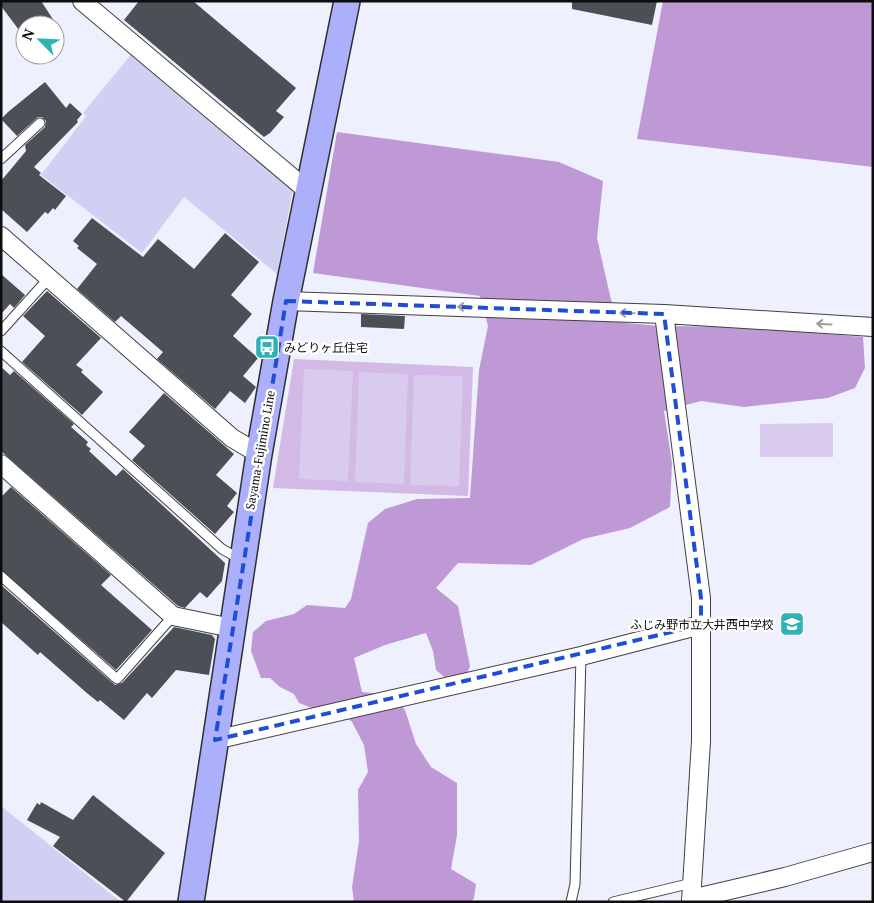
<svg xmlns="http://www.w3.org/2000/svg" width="874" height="903" viewBox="0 0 874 903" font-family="'PT Serif','Noto Sans JP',serif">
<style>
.farmland{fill:#cfd0f2}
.green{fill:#d2b9e6}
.forest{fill:#bf99d6}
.pitch{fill:#d9cbee}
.building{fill:#4a5055}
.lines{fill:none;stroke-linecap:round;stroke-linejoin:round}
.lane-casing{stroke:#404040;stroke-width:11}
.street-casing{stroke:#404040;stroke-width:20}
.secondary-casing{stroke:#2f2f2f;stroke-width:28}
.lane{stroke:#fff;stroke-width:9}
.street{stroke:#fff;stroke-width:18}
.secondary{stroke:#acb0fa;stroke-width:25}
.oneway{stroke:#9e9e9e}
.marked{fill:none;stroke:#1d4ed8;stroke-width:4;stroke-dasharray:10 6;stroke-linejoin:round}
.labels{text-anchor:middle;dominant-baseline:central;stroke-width:5;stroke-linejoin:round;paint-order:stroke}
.poi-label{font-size:12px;fill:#0d0d0d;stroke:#fff;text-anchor:start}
.street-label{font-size:12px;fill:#0d0d0d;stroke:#fff}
</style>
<rect width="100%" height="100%" fill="#eef0fe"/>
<path class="farmland" d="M 134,51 L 293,189 L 277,274 L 184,197 L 142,253 L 41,175 L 86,116 L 83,113 Z
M 1,806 L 121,902 L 1,902 Z"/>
<path class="green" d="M 294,359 L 473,367 L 468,496 L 273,488 Z"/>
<path class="forest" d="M 663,1 L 873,1 L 873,167 L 637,139 Z
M 337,132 L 559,162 L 603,181 L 597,238 L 611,300 L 626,323 L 659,326 L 749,327 L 863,337 L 865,368 L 855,388 L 828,398 L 744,407 L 701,401 L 664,411 L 672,463 L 670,507 L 630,528 L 583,539 L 531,565 L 458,563 L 436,588 L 458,606 L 470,666 L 467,674 L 449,681 L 436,670 L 433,651 L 426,633 L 385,645 L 354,658 L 362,692 L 393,695 L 405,710 L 416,744 L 431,767 L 457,783 L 457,835 L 451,869 L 476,884 L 474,898 L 471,902 L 354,902 L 352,887 L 359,841 L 358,790 L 368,772 L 364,745 L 352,722 L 335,708 L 312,708 L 299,703 L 294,694 L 280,687 L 270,678 L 261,678 L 251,651 L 253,632 L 266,621 L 294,614 L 307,605 L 345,608 L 351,599 L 368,523 L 385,509 L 417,499 L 470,498 L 479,370 L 488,326 L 480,296 L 313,273 Z"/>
<path class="pitch" d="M 304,369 L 353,371 L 348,481 L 299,479 Z
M 359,372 L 408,374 L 404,484 L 355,482 Z
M 414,375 L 463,376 L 459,486 L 410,485 Z
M 833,423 L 833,457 L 760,457 L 760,424 Z"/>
<path class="building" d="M 1,1 L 41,1 L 58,27 L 55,29 L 55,25 L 25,25 L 25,38 L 1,6 Z
M 139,1 L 193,1 L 296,88 L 276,111 L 284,117 L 270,133 L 264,137 L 124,20 Z
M 572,1 L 657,1 L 652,25 L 572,9 Z
M 45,82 L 66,108 L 70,103 L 82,114 L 77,120 L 78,122 L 34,167 L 41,173 L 39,175 L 66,196 L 55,210 L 53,208 L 48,214 L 45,212 L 27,232 L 1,209 L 1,181 L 26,151 L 25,145 L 45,127 L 46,121 L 42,117 L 38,117 L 17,136 L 1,119 L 8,112 Z
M 92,218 L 143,257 L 158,239 L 194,269 L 225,233 L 259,262 L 231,295 L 252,314 L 233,336 L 258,358 L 243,376 L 256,387 L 245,403 L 230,391 L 215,409 L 157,359 L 163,352 L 121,316 L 115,322 L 77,289 L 97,264 L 77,248 L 79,246 L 73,241 Z
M 1,274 L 25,295 L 14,308 L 10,304 L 1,314 Z
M 47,291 L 101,338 L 76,365 L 83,370 L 81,372 L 103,392 L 82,415 L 22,362 L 45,336 L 23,316 Z
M 361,314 L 405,316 L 404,329 L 361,327 Z
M 1,367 L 10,375 L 14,371 L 74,424 L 71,427 L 88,442 L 86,445 L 91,449 L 89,451 L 116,476 L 123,469 L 225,563 L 222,581 L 207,598 L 200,592 L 185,608 L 178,606 L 1,451 Z
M 164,393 L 234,454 L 216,475 L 237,493 L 227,506 L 234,512 L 215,534 L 132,460 L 145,446 L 129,432 Z
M 11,487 L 111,575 L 101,585 L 152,630 L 116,670 L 1,570 L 1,497 Z
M 1,585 L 115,685 L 122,683 L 174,627 L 212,635 L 215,639 L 209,675 L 176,670 L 152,698 L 147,693 L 124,720 L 100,700 L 98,702 L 88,694 L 40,652 L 38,655 L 1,622 Z
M 93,795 L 165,853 L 126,902 L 53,846 L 60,837 L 27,820 L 37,803 L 40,805 L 41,802 L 73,820 Z"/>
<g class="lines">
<defs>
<path id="lane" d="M 1,159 L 40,123
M 1,331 L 48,279
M 1,351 L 222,549 L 240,559
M 1,576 L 117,679 L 173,616
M 571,902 L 575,884 L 581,656
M 613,902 L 692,883"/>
<path id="street" d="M 82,1 L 308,191
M 1,236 L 232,438 L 259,454
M 286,301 L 664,314 L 873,327
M 664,314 L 701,598 L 701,741 L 691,902
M 1,464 L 173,616 L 232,628
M 215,740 L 581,656 L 701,625
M 691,899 L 785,877 L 873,852"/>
<path id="secondary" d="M 191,902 L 259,454 L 286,301 L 347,1"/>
</defs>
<use href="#lane" class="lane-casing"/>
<use href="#street" class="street-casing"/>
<use href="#secondary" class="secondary-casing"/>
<use href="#lane" class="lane"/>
<use href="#street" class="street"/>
<use href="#secondary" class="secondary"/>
</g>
<defs><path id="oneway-shaft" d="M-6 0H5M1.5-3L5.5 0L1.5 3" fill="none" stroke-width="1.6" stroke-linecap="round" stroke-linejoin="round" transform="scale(1.25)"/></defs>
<g class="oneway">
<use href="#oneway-shaft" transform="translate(465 307) rotate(-178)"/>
<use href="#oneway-shaft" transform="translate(627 313) rotate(-178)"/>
<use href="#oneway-shaft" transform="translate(824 324) rotate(-177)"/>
</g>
<path class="marked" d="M 286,301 L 664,314 L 701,598 L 701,625 L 215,740 Z"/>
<defs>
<symbol id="bus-square" viewBox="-11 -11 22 22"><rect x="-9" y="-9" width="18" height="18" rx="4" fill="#2db2b5" stroke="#fff"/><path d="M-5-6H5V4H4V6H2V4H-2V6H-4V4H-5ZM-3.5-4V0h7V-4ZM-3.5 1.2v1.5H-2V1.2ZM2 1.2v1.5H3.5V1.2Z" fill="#fff"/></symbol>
<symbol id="school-square" viewBox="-11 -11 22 22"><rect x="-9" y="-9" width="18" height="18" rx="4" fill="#2db2b5" stroke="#fff"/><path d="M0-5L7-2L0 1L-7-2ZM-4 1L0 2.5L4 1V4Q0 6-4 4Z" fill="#fff"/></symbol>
</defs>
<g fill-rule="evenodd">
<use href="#bus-square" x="253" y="333" width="28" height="28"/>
<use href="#school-square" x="778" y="610" width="28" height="28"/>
</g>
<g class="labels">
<g class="poi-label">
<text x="284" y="347">みどりヶ丘住宅</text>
<text x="774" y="624" text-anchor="end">ふじみ野市立大井西中学校</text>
</g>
<g class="street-label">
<text transform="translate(260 450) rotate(-80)">Sayama-Fujimino Line</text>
</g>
</g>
<rect width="874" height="903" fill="none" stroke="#0d0d0d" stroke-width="5"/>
<g transform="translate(40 40) rotate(294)"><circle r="24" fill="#ffffff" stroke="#9e9e9e"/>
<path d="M0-4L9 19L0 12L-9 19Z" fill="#2db2b5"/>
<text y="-8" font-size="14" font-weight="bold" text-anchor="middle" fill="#0d0d0d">N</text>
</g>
</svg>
